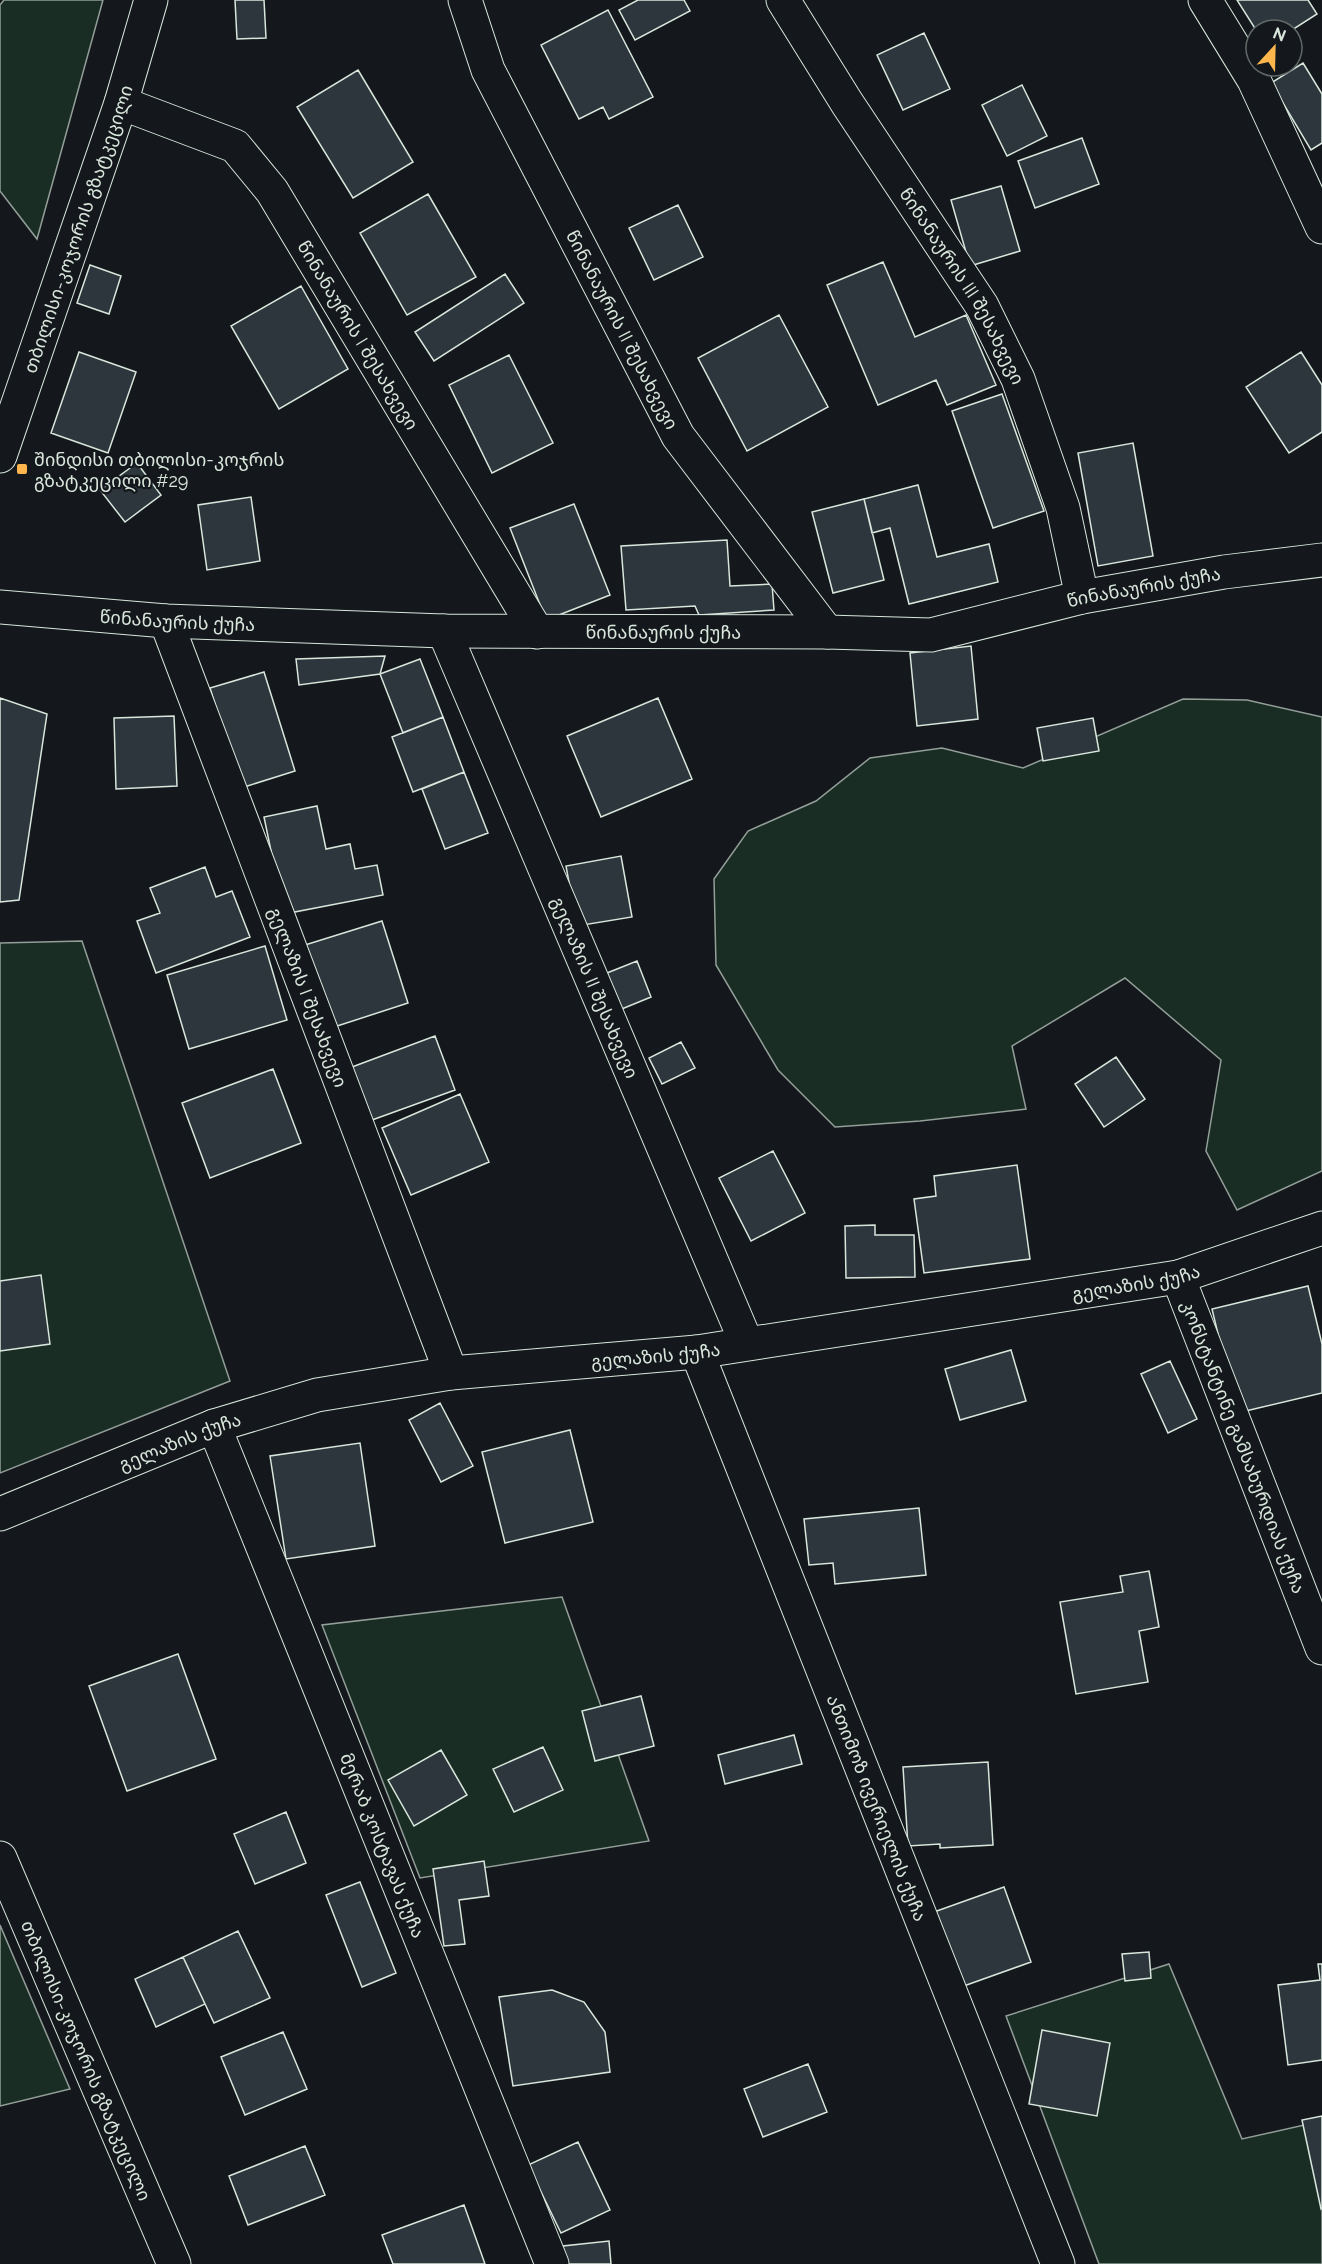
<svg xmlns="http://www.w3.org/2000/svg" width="1322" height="2264" viewBox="0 0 1322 2264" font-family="Raleway,'Noto Sans Georgian',sans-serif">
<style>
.green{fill:#1a2d24;stroke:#939e99;stroke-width:1.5}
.building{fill:#2c363c;stroke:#d8e6dc;stroke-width:1.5}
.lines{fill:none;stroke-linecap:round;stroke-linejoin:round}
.street-casing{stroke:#d8e6dc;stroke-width:35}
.secondary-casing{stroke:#d8e6dc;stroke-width:35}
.street{stroke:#14181c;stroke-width:33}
.secondary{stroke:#14181c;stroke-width:33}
.poi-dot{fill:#ffb74d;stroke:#14181c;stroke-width:2}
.labels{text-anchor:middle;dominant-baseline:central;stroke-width:4.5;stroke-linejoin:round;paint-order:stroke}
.street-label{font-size:18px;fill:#d8e6dc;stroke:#14181c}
.poi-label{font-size:18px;fill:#d8e6dc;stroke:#14181c;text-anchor:start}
</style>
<rect width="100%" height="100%" fill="#14181c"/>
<path class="green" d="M 4,0 L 103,0 L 37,239 L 0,191 L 0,5 Z
M 1183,699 L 1247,700 L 1322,717 L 1322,1171 L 1237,1210 L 1206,1151 L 1221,1060 L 1125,978 L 1012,1046 L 1026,1109 L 920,1121 L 835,1127 L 778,1070 L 716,965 L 714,879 L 748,831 L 816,801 L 870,758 L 942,748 L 1023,768 Z
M 82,941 L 230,1381 L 0,1473 L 0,943 Z
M 562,1597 L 649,1841 L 420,1878 L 322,1625 Z
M 0,1925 L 70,2089 L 0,2106 Z
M 1169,1964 L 1242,2139 L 1322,2121 L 1322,2264 L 1099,2264 L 1006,2016 Z"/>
<path class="building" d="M 235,0 L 264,0 L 266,38 L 237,39 Z
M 638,0 L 684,0 L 690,11 L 635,40 L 619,10 Z
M 1237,0 L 1308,0 L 1317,14 L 1292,30 L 1256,30 Z
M 608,10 L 653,97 L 609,119 L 603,107 L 579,119 L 541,45 Z
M 924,33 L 950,89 L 903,110 L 877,55 Z
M 1303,63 L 1322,94 L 1322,143 L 1311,150 L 1271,83 Z
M 358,70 L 413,162 L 353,198 L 297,107 Z
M 1022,85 L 1047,136 L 1007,156 L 982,105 Z
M 1082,138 L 1099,184 L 1035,208 L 1018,161 Z
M 1001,186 L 1020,251 L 970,266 L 951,200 Z
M 428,194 L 476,277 L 407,315 L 360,233 Z
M 678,205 L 703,257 L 654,280 L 629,228 Z
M 883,262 L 915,337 L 966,315 L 996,385 L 947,405 L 936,380 L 878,405 L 827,285 Z
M 90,265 L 121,276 L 109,314 L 77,303 Z
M 505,274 L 524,303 L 434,361 L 415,332 Z
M 301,286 L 348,369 L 279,409 L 231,326 Z
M 779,315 L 828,407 L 747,451 L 698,358 Z
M 79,352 L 136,372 L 108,453 L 51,433 Z
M 1301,352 L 1322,385 L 1322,432 L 1289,453 L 1246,387 Z
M 509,355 L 553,443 L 492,473 L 449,385 Z
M 1002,394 L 1044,511 L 993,528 L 952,411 Z
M 1133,443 L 1153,556 L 1098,566 L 1078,453 Z
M 137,463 L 161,495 L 125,522 L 100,490 Z
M 918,485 L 937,557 L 989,544 L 998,582 L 909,604 L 890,528 L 872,533 L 864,499 Z
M 251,497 L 260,561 L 207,570 L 198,505 Z
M 864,499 L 884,580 L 833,593 L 812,512 Z
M 574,504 L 610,595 L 546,620 L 510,528 Z
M 727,540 L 730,586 L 772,584 L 774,610 L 699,615 L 695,606 L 626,610 L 621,546 Z
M 971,646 L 978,719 L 917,726 L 910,653 Z
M 385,656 L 380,674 L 299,685 L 296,659 Z
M 420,659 L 443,717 L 403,733 L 380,674 Z
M 264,672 L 295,771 L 241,788 L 210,688 Z
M 0,698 L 47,714 L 19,900 L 0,902 Z
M 658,698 L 692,779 L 601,817 L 567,736 Z
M 174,716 L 177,786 L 116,789 L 114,718 Z
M 443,717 L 464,772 L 413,792 L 392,737 Z
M 1093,718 L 1099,751 L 1043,761 L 1037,728 Z
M 464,772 L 488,833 L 445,849 L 422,789 Z
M 317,806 L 326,849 L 350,844 L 355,869 L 377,865 L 383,895 L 284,914 L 264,817 Z
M 621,856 L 632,917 L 577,926 L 566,866 Z
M 205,867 L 216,897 L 232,891 L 250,937 L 156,973 L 137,921 L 160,913 L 150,888 Z
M 382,921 L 408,1003 L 331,1028 L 305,945 Z
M 265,946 L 287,1020 L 189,1049 L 167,975 Z
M 637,961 L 651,997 L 612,1013 L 597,977 Z
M 435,1036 L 455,1090 L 372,1120 L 352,1067 Z
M 681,1042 L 695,1068 L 662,1084 L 649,1058 Z
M 1116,1057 L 1145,1099 L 1104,1127 L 1075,1084 Z
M 273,1069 L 301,1143 L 210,1178 L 182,1103 Z
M 460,1094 L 489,1162 L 411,1195 L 382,1128 Z
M 773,1151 L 805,1213 L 751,1241 L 719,1178 Z
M 1017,1165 L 1030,1259 L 924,1273 L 914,1199 L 936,1196 L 934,1176 Z
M 875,1225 L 875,1235 L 914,1235 L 915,1277 L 846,1278 L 845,1226 Z
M 41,1275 L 50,1344 L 0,1351 L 0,1281 Z
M 1308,1286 L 1322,1344 L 1322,1393 L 1237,1413 L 1212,1309 Z
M 1011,1350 L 1026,1401 L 960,1420 L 945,1369 Z
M 1170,1361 L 1197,1419 L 1168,1433 L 1141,1374 Z
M 440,1403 L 473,1466 L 441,1482 L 409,1420 Z
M 570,1430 L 593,1522 L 505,1543 L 482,1452 Z
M 360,1443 L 375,1546 L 286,1559 L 270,1456 Z
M 919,1508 L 926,1575 L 835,1584 L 833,1563 L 809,1565 L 804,1519 Z
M 1149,1571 L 1159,1627 L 1139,1631 L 1148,1682 L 1076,1694 L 1060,1602 L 1123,1592 L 1120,1576 Z
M 178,1654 L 216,1759 L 127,1791 L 89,1686 Z
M 641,1696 L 654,1746 L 595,1761 L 582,1711 Z
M 794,1735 L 802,1764 L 725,1784 L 718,1755 Z
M 543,1747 L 563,1790 L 514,1812 L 493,1769 Z
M 441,1750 L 467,1795 L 414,1826 L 388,1780 Z
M 988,1762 L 993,1845 L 940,1848 L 940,1844 L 908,1846 L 903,1767 Z
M 286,1812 L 306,1863 L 255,1884 L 234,1834 Z
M 484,1861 L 489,1896 L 459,1900 L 465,1944 L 444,1946 L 433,1869 Z
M 360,1882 L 396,1973 L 362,1987 L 326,1895 Z
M 1004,1887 L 1031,1962 L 961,1987 L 934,1912 Z
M 238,1931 L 270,1998 L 214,2023 L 183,1957 Z
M 1149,1952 L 1151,1978 L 1125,1981 L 1122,1954 Z
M 183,1957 L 205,2004 L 156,2027 L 135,1979 Z
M 1318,1964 L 1322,1964 L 1322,2060 L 1288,2065 L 1278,1985 L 1320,1980 Z
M 552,1990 L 584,2002 L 605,2032 L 610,2072 L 513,2086 L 499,1997 Z
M 1042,2030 L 1110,2043 L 1097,2116 L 1029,2104 Z
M 283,2032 L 307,2089 L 245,2115 L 221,2057 Z
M 808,2064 L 827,2112 L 763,2137 L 744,2089 Z
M 1322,2116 L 1322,2208 L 1321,2209 L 1302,2120 Z
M 578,2142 L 610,2210 L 561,2233 L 528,2165 Z
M 305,2146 L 325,2195 L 248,2225 L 229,2176 Z
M 464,2205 L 485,2264 L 393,2264 L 382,2235 Z
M 609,2241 L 611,2264 L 566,2264 L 563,2246 Z"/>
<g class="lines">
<defs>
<g id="street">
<path id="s1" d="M 465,0 L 488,70 L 678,436 L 827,632"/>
<path id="s2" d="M 783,0 L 847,103 L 982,306 L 1018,379 L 1063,508 L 1082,597"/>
<path d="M 1205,0 L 1254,80 L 1322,227"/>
<path id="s3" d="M 121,103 L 235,146 L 272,191 L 537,632"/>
<path id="s4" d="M 0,607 L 166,621 L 444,631 L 827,632 L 931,635 L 1082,597 L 1224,572 L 1322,560"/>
<path id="s5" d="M 166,621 L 451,1373"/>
<path id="s6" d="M 444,631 L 746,1342"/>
<path id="s7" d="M 1178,1277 L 1322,1648"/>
<path id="s8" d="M 697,1352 L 1058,2264"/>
<path id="s9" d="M 214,1426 L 552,2264"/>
<path id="s10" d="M 0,1514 L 214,1426 L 317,1395 L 451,1373 L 697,1352 L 1178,1277 L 1322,1228"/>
</g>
<g id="secondary">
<path id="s11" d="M 0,456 L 121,103 L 151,0"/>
<path id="s12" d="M 0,1858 L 174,2264"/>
</g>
</defs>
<use href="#street" class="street-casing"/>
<use href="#secondary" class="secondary-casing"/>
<use href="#street" class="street"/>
<use href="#secondary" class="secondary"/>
</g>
<rect class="poi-dot" x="16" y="463" width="12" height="12" rx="3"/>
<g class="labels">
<g class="street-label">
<text stroke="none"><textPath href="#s11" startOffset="240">თბილისი-კოჯორის გზატკეცილი</textPath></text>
<text stroke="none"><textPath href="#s2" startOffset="338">წინანაურის III შესახვევი</textPath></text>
<text stroke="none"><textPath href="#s1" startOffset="366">წინანაურის II შესახვევი</textPath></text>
<text stroke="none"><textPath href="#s3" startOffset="348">წინანაურის I შესახვევი</textPath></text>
<text stroke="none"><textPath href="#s4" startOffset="1150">წინანაურის ქუჩა</textPath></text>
<text stroke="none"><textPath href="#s4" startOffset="178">წინანაურის ქუჩა</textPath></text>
<text stroke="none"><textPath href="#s4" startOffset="664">წინანაურის ქუჩა</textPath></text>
<text stroke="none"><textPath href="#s6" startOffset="387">გელაზის II შესახვევი</textPath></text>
<text stroke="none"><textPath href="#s5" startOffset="402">გელაზის I შესახვევი</textPath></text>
<text stroke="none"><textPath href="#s10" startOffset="1166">გელაზის ქუჩა</textPath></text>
<text stroke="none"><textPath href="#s10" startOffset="680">გელაზის ქუჩა</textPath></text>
<text stroke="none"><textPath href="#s10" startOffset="194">გელაზის ქუჩა</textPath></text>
<text stroke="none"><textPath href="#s7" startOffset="182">კონსტანტინე გამსახურდიას ქუჩა</textPath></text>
<text stroke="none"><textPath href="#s8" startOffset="490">ანთიმოზ ივერიელის ქუჩა</textPath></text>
<text stroke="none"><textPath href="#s9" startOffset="452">მერაბ კოსტავას ქუჩა</textPath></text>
<text stroke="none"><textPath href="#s12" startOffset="220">თბილისი-კოჯორის გზატკეცილი</textPath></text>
</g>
<g class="poi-label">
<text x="34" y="459">შინდისი თბილისი-კოჯრის<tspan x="34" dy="21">გზატკეცილი #29</tspan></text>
</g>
</g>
<g transform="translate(1274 48) rotate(22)"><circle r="28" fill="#14181c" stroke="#626a69" stroke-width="1.5"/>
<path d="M0-4.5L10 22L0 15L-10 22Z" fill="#ffb74d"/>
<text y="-9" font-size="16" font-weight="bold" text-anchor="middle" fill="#d8e6dc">N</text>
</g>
</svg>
